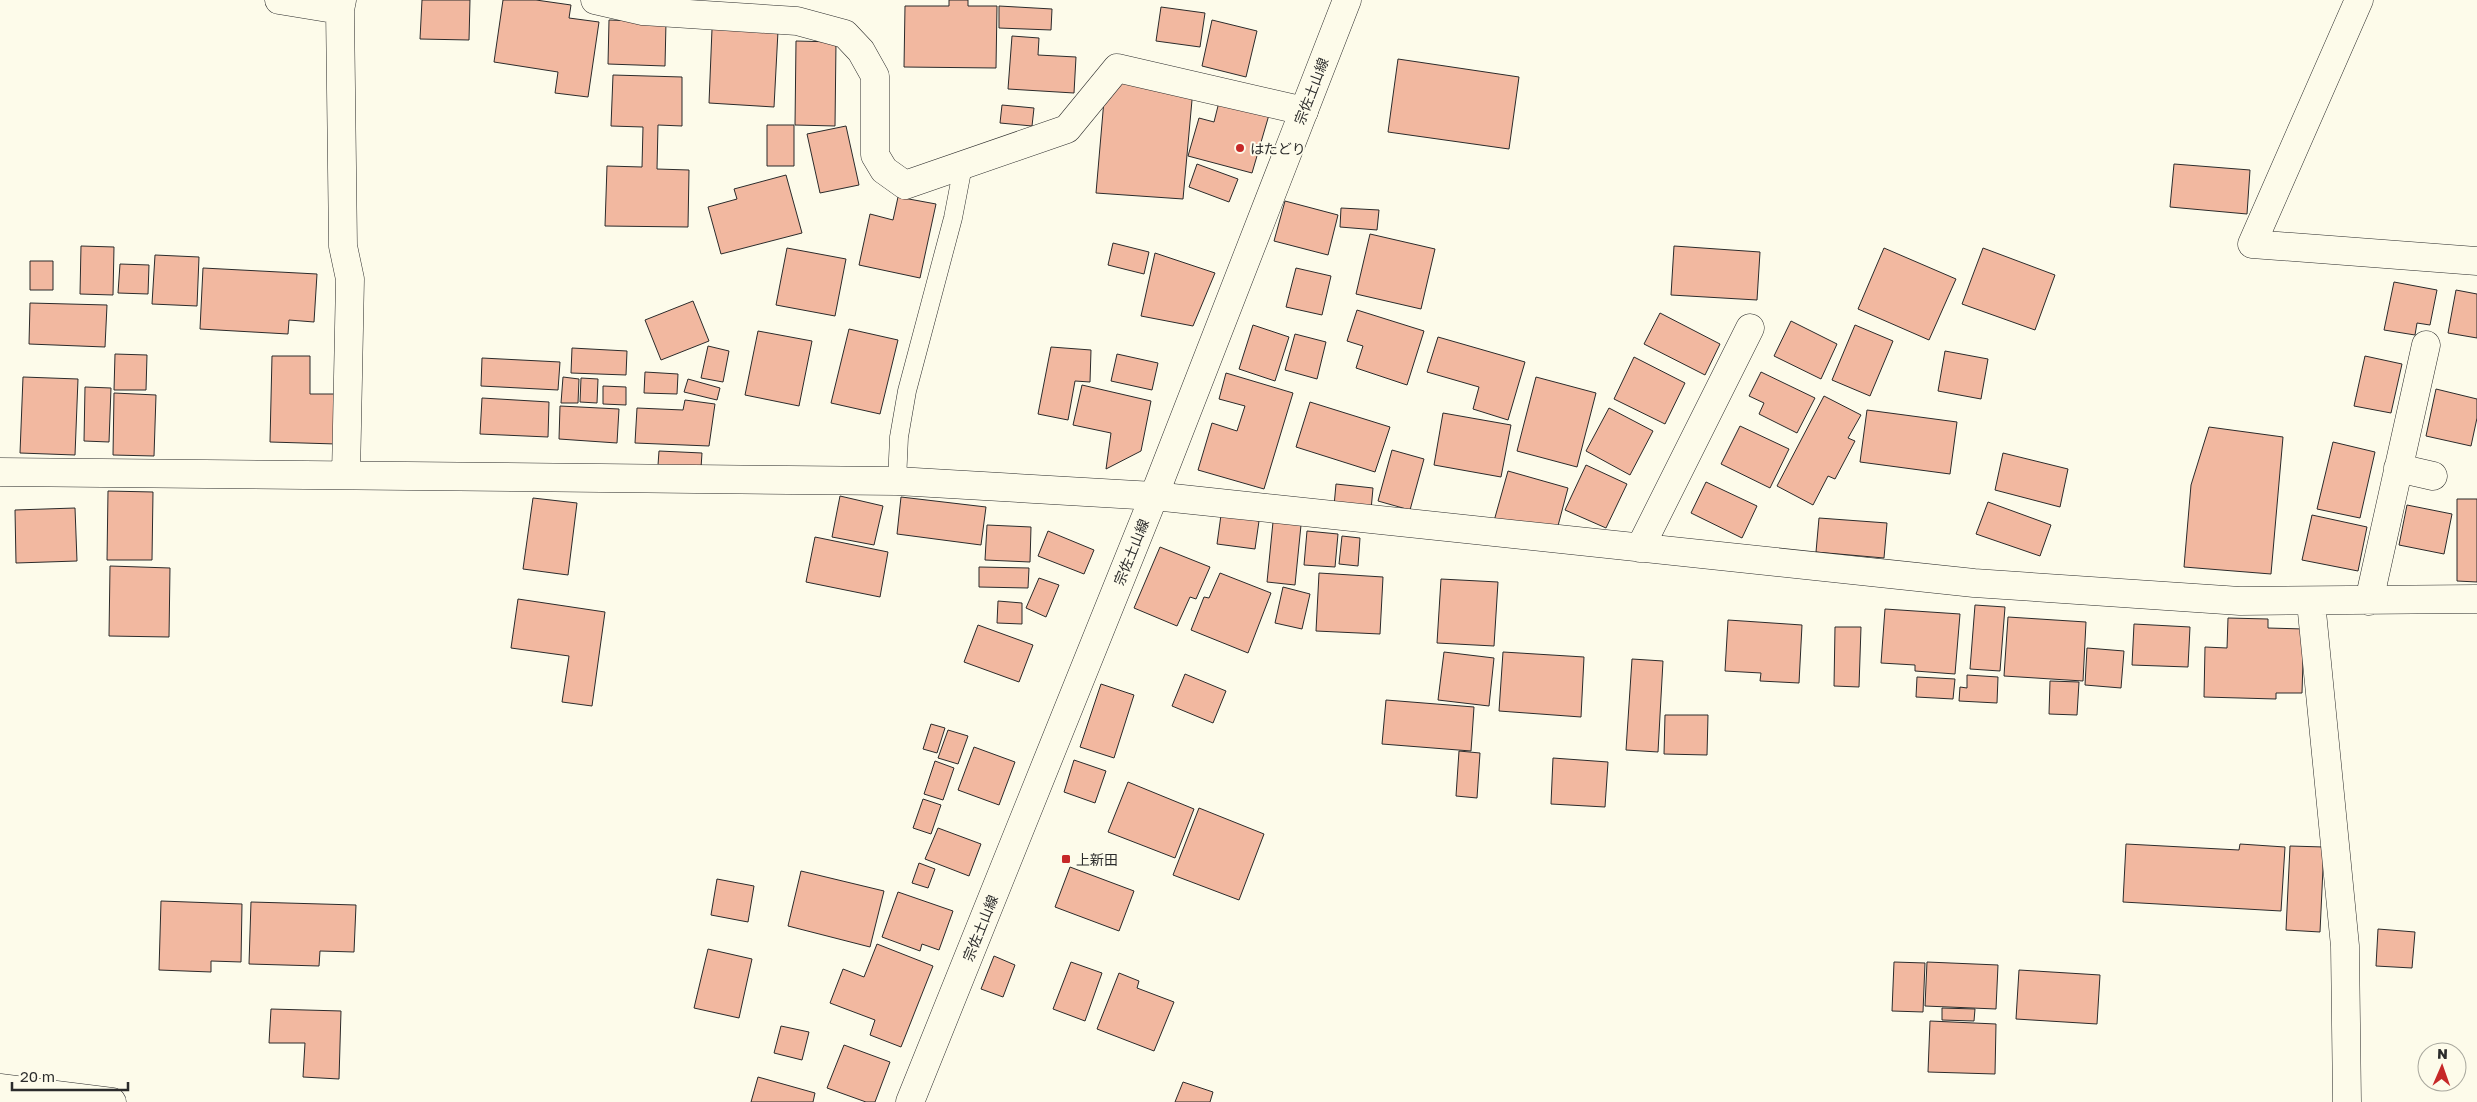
<svg xmlns="http://www.w3.org/2000/svg" width="2477" height="1102" viewBox="0 0 2477 1102" font-family="'Golos Text','Noto Sans JP',sans-serif">
<style>
.building{fill:#f2b8a0;stroke:#2b2b2b}
.lines{fill:none;stroke-linecap:round;stroke-linejoin:round}
.service-casing{stroke:#2b2b2b;stroke-width:19}
.minor-casing{stroke:#2b2b2b;stroke-width:29}
.secondary-casing{stroke:#2b2b2b;stroke-width:29}
.primary-casing{stroke:#2b2b2b;stroke-width:29}
.service{stroke:#fdfbea;stroke-width:18}
.minor{stroke:#fdfbea;stroke-width:28}
.secondary{stroke:#fdfbea;stroke-width:28}
.primary{stroke:#fdfbea;stroke-width:28}
.poi-dot{fill:#c62828;stroke:#fdfbea;stroke-width:2}
.labels{text-anchor:middle;dominant-baseline:central;stroke-width:4;stroke-linejoin:round;paint-order:stroke}
.street-label{font-size:14px;fill:#2b2b2b;stroke:#fdfbea}
.poi-label{font-size:14px;fill:#2b2b2b;stroke:#fdfbea;text-anchor:start}
</style>
<rect width="100%" height="100%" fill="#fdfbea"/>
<path class="building" d="M 422,0 L 470,0 L 469,40 L 420,39 Z
M 503,0 L 536,0 L 571,5 L 569,18 L 599,22 L 588,97 L 555,93 L 558,72 L 494,62 Z
M 949,0 L 968,0 L 968,6 L 997,6 L 996,68 L 904,67 L 905,6 L 949,6 Z
M 999,6 L 1052,9 L 1051,30 L 999,28 Z
M 1161,7 L 1205,13 L 1200,47 L 1156,41 Z
M 609,20 L 666,22 L 665,66 L 608,64 Z
M 1212,20 L 1257,31 L 1246,77 L 1202,66 Z
M 712,29 L 778,31 L 774,107 L 709,103 Z
M 1012,36 L 1039,38 L 1038,55 L 1076,57 L 1074,93 L 1008,89 Z
M 796,41 L 836,42 L 835,126 L 795,125 Z
M 1398,59 L 1519,77 L 1509,149 L 1388,132 Z
M 613,75 L 682,77 L 682,126 L 658,125 L 657,169 L 689,170 L 688,227 L 605,226 L 607,166 L 642,167 L 643,127 L 611,126 Z
M 1109,81 L 1193,89 L 1183,199 L 1096,193 L 1104,100 Z
M 1221,94 L 1271,108 L 1252,173 L 1188,156 L 1199,118 L 1214,122 Z
M 1002,105 L 1034,108 L 1032,126 L 1000,123 Z
M 767,125 L 794,125 L 794,166 L 767,166 Z
M 846,126 L 859,185 L 820,193 L 807,134 Z
M 1197,164 L 1238,179 L 1229,202 L 1189,187 Z
M 2174,164 L 2250,170 L 2247,214 L 2170,207 Z
M 786,175 L 802,233 L 721,254 L 708,207 L 737,199 L 734,189 Z
M 898,197 L 936,204 L 920,278 L 859,265 L 870,214 L 893,220 Z
M 1285,201 L 1338,215 L 1328,255 L 1274,241 Z
M 1341,208 L 1379,210 L 1377,230 L 1340,227 Z
M 1370,234 L 1435,249 L 1421,309 L 1356,294 Z
M 1113,243 L 1149,252 L 1144,274 L 1108,265 Z
M 81,246 L 114,247 L 113,295 L 80,294 Z
M 1674,246 L 1760,252 L 1757,300 L 1671,295 Z
M 787,248 L 846,259 L 835,316 L 776,305 Z
M 1884,248 L 1956,279 L 1929,340 L 1858,309 Z
M 1983,248 L 2055,275 L 2035,330 L 1962,304 Z
M 1155,253 L 1215,273 L 1193,326 L 1141,316 Z
M 155,255 L 199,257 L 197,306 L 152,304 Z
M 30,261 L 53,261 L 53,290 L 30,290 Z
M 120,264 L 149,265 L 148,294 L 118,293 Z
M 203,268 L 317,274 L 314,322 L 289,320 L 288,334 L 200,329 Z
M 1296,268 L 1331,276 L 1322,315 L 1286,307 Z
M 2394,282 L 2437,290 L 2430,325 L 2417,323 L 2415,335 L 2384,330 Z
M 2456,290 L 2477,294 L 2477,338 L 2448,333 Z
M 693,301 L 709,341 L 661,360 L 645,320 Z
M 30,303 L 107,305 L 105,347 L 29,344 Z
M 1357,310 L 1424,331 L 1407,385 L 1356,368 L 1363,346 L 1347,341 Z
M 1660,313 L 1720,344 L 1705,375 L 1644,344 Z
M 1791,321 L 1837,344 L 1821,379 L 1774,356 Z
M 1253,325 L 1289,337 L 1275,381 L 1239,369 Z
M 1855,325 L 1893,341 L 1870,396 L 1832,380 Z
M 849,329 L 898,340 L 880,414 L 831,403 Z
M 758,331 L 812,341 L 799,406 L 745,395 Z
M 1295,334 L 1326,342 L 1317,379 L 1285,370 Z
M 1438,337 L 1525,362 L 1508,420 L 1473,409 L 1479,387 L 1427,372 Z
M 708,346 L 729,351 L 723,382 L 701,378 Z
M 1051,347 L 1091,350 L 1090,382 L 1075,381 L 1068,420 L 1038,414 Z
M 572,348 L 627,351 L 626,375 L 571,373 Z
M 1945,351 L 1988,359 L 1981,399 L 1938,391 Z
M 115,354 L 147,355 L 146,390 L 114,390 Z
M 1117,354 L 1158,363 L 1152,390 L 1111,381 Z
M 272,356 L 310,356 L 310,394 L 337,394 L 336,444 L 270,442 Z
M 2365,356 L 2402,364 L 2391,413 L 2354,406 Z
M 1634,357 L 1685,383 L 1665,424 L 1614,399 Z
M 482,358 L 560,362 L 558,390 L 481,386 Z
M 645,372 L 678,374 L 677,394 L 644,393 Z
M 1761,372 L 1815,398 L 1797,433 L 1759,414 L 1764,403 L 1749,396 Z
M 1226,373 L 1293,393 L 1264,489 L 1198,470 L 1212,423 L 1237,431 L 1245,406 L 1219,399 Z
M 23,377 L 78,379 L 75,455 L 20,453 Z
M 563,377 L 579,379 L 578,403 L 561,403 Z
M 1536,377 L 1596,393 L 1577,467 L 1517,451 Z
M 581,378 L 598,379 L 597,403 L 580,402 Z
M 688,379 L 720,388 L 717,400 L 684,392 Z
M 1082,385 L 1151,401 L 1141,451 L 1106,469 L 1111,433 L 1073,425 Z
M 603,386 L 626,387 L 626,405 L 603,404 Z
M 85,387 L 111,388 L 109,442 L 84,441 Z
M 2436,389 L 2477,399 L 2477,418 L 2471,446 L 2426,436 Z
M 114,393 L 156,395 L 154,456 L 113,455 Z
M 1824,396 L 1861,415 L 1848,438 L 1855,441 L 1835,479 L 1828,476 L 1813,505 L 1777,486 Z
M 482,398 L 549,402 L 548,437 L 480,434 Z
M 685,400 L 715,404 L 709,446 L 635,443 L 637,408 L 683,410 Z
M 1310,402 L 1390,427 L 1375,472 L 1296,447 Z
M 560,406 L 619,409 L 617,443 L 559,439 Z
M 1609,408 L 1653,431 L 1630,475 L 1586,451 Z
M 1867,410 L 1957,422 L 1950,474 L 1860,462 Z
M 1443,413 L 1511,425 L 1501,477 L 1434,465 Z
M 1740,426 L 1789,449 L 1770,488 L 1721,464 Z
M 2209,427 L 2283,437 L 2271,574 L 2184,567 L 2191,485 Z
M 2333,442 L 2375,452 L 2360,518 L 2317,509 Z
M 1392,450 L 1424,459 L 1410,510 L 1378,501 Z
M 659,451 L 702,453 L 701,468 L 658,465 Z
M 2003,453 L 2068,469 L 2060,507 L 1995,490 Z
M 1586,465 L 1627,484 L 1606,528 L 1565,510 Z
M 1508,471 L 1568,488 L 1555,537 L 1494,521 Z
M 1706,482 L 1757,506 L 1742,538 L 1691,513 Z
M 1336,484 L 1373,488 L 1371,510 L 1334,506 Z
M 108,491 L 153,492 L 152,560 L 107,560 Z
M 840,496 L 883,506 L 874,545 L 832,537 Z
M 901,497 L 986,507 L 981,545 L 897,534 Z
M 533,498 L 577,503 L 568,575 L 523,569 Z
M 2457,499 L 2477,499 L 2477,582 L 2457,581 Z
M 1988,502 L 2051,525 L 2040,556 L 1976,534 Z
M 2407,505 L 2452,514 L 2444,554 L 2399,545 Z
M 75,508 L 77,561 L 16,563 L 15,510 Z
M 1221,515 L 1259,521 L 1255,549 L 1217,544 Z
M 2312,515 L 2367,527 L 2358,571 L 2302,560 Z
M 1819,518 L 1887,523 L 1884,558 L 1816,552 Z
M 1273,522 L 1301,525 L 1295,585 L 1267,582 Z
M 987,525 L 1031,527 L 1030,562 L 985,560 Z
M 1048,531 L 1094,550 L 1084,574 L 1038,556 Z
M 1307,531 L 1338,534 L 1335,567 L 1304,565 Z
M 1342,536 L 1360,538 L 1358,566 L 1339,564 Z
M 815,537 L 888,552 L 880,597 L 806,582 Z
M 1160,547 L 1210,567 L 1196,599 L 1190,597 L 1177,626 L 1134,608 Z
M 110,566 L 170,568 L 169,637 L 109,636 Z
M 979,567 L 1029,568 L 1028,588 L 979,587 Z
M 1220,573 L 1271,593 L 1248,653 L 1191,630 L 1204,597 L 1209,598 Z
M 1319,573 L 1383,577 L 1380,634 L 1316,631 Z
M 1039,578 L 1059,585 L 1046,617 L 1026,608 Z
M 1441,579 L 1498,582 L 1494,646 L 1437,643 Z
M 1283,587 L 1310,594 L 1302,629 L 1275,623 Z
M 518,599 L 605,612 L 592,706 L 562,702 L 569,656 L 511,648 Z
M 998,601 L 1022,603 L 1022,624 L 997,623 Z
M 1975,605 L 2005,607 L 2000,671 L 1970,669 Z
M 1885,609 L 1960,614 L 1955,674 L 1915,671 L 1915,665 L 1881,663 Z
M 2008,617 L 2086,622 L 2083,681 L 2004,676 Z
M 2228,618 L 2268,619 L 2268,628 L 2304,629 L 2302,693 L 2276,693 L 2276,699 L 2204,697 L 2205,647 L 2227,648 Z
M 1728,620 L 1802,625 L 1799,683 L 1760,681 L 1761,673 L 1725,671 Z
M 2134,624 L 2190,627 L 2188,667 L 2132,665 Z
M 978,625 L 1033,645 L 1019,682 L 964,662 Z
M 1835,627 L 1861,627 L 1859,687 L 1834,686 Z
M 2087,648 L 2124,651 L 2121,688 L 2085,685 Z
M 1444,652 L 1494,658 L 1489,706 L 1438,700 Z
M 1503,652 L 1584,657 L 1581,717 L 1499,711 Z
M 1632,659 L 1663,661 L 1658,752 L 1626,750 Z
M 1185,674 L 1226,691 L 1213,723 L 1172,706 Z
M 1967,675 L 1998,677 L 1997,703 L 1959,701 L 1960,687 L 1967,688 Z
M 1917,677 L 1955,679 L 1953,699 L 1916,697 Z
M 2050,681 L 2079,682 L 2077,715 L 2049,714 Z
M 1101,684 L 1134,695 L 1114,758 L 1080,747 Z
M 1386,700 L 1474,707 L 1471,751 L 1382,744 Z
M 1665,715 L 1708,715 L 1707,755 L 1664,754 Z
M 931,724 L 945,728 L 937,753 L 923,749 Z
M 948,730 L 968,736 L 958,764 L 938,758 Z
M 974,747 L 1015,762 L 999,805 L 958,790 Z
M 1459,751 L 1480,753 L 1477,798 L 1456,796 Z
M 1553,758 L 1608,762 L 1605,807 L 1551,804 Z
M 1074,760 L 1106,771 L 1095,803 L 1064,792 Z
M 935,761 L 954,768 L 943,800 L 924,794 Z
M 1128,782 L 1194,809 L 1175,858 L 1108,832 Z
M 923,799 L 941,805 L 931,834 L 913,828 Z
M 1199,808 L 1264,834 L 1239,900 L 1173,875 Z
M 938,828 L 981,844 L 969,876 L 925,859 Z
M 2126,844 L 2239,850 L 2240,844 L 2285,847 L 2281,911 L 2123,902 Z
M 2290,846 L 2324,847 L 2320,932 L 2286,930 Z
M 919,863 L 935,869 L 928,888 L 912,883 Z
M 1070,867 L 1134,891 L 1119,931 L 1055,907 Z
M 801,871 L 884,891 L 870,947 L 788,926 Z
M 717,879 L 754,886 L 748,922 L 711,915 Z
M 898,892 L 953,911 L 939,950 L 922,944 L 920,951 L 882,937 Z
M 161,901 L 242,904 L 241,962 L 211,961 L 211,972 L 159,970 Z
M 251,902 L 356,905 L 354,952 L 320,951 L 319,966 L 249,964 Z
M 2378,929 L 2415,932 L 2412,968 L 2376,966 Z
M 877,944 L 933,966 L 901,1047 L 870,1035 L 875,1020 L 830,1003 L 843,969 L 864,977 Z
M 708,949 L 752,959 L 739,1018 L 694,1008 Z
M 994,956 L 1015,965 L 1003,997 L 981,989 Z
M 1071,962 L 1102,973 L 1085,1021 L 1053,1009 Z
M 1894,962 L 1925,963 L 1923,1012 L 1892,1011 Z
M 1927,962 L 1998,965 L 1996,1009 L 1925,1006 Z
M 2019,970 L 2100,975 L 2097,1024 L 2016,1019 Z
M 1119,973 L 1139,981 L 1137,988 L 1174,1002 L 1154,1051 L 1097,1029 Z
M 1942,1008 L 1975,1009 L 1974,1021 L 1942,1020 Z
M 271,1009 L 341,1011 L 339,1079 L 303,1077 L 305,1043 L 269,1043 Z
M 1930,1021 L 1996,1024 L 1995,1074 L 1928,1072 Z
M 781,1026 L 809,1032 L 802,1060 L 774,1053 Z
M 844,1045 L 890,1062 L 875,1102 L 866,1102 L 827,1088 Z
M 758,1077 L 815,1093 L 813,1102 L 751,1102 Z
M 1183,1082 L 1213,1092 L 1210,1102 L 1175,1102 Z"/>
<g class="lines">
<defs>
<path id="service" d="M 897,481 L 899,437 L 907,391 L 953,218 L 963,166"/>
<path id="minor" d="M 279,0 L 340,10
M 342,0 L 340,10 L 343,246 L 350,279 L 346,475
M 595,0 L 643,11 L 797,21 L 845,34 L 861,51 L 875,76 L 875,155 L 884,170 L 905,185 L 1067,129 L 1117,68 L 1304,111
M 2359,0 L 2252,244 L 2477,261
M 2398,468 L 2433,476
M 0,472 L 897,481 L 1154,496 L 1974,583 L 2240,601 L 2477,599
M 1640,548 L 1750,328
M 2369,601 L 2426,345
M 2311,602 L 2345,946 L 2347,1102"/>
<path id="secondary" d="M 0,1088 L 112,1102"/>
<path id="primary" d="M 910,1102 L 1154,496 L 1347,0"/>
</defs>
<use href="#service" class="service-casing"/>
<use href="#minor" class="minor-casing"/>
<use href="#secondary" class="secondary-casing"/>
<use href="#primary" class="primary-casing"/>
<use href="#service" class="service"/>
<use href="#minor" class="minor"/>
<use href="#secondary" class="secondary"/>
<use href="#primary" class="primary"/>
</g>
<g class="poi-dot">
<circle cx="1240" cy="148" r="5"/>
<rect x="1061" y="854" width="10" height="10" rx="2.5"/>
</g>
<g class="labels">
<g class="street-label">
<text transform="translate(1311 91) rotate(-69)">宗佐土山線</text>
<text transform="translate(1131 552) rotate(-68)">宗佐土山線</text>
<text transform="translate(980 928) rotate(-68)">宗佐土山線</text>
</g>
<g class="poi-label">
<text x="1250" y="148">はたどり</text>
<text x="1076" y="859">上新田</text>
</g>
</g>
<g transform="translate(2442 1067) rotate(2)"><circle r="24" fill="#fdfbea" stroke="#a9a89e"/>
<path d="M0-4L9 19L0 12L-9 19Z" fill="#c62828"/>
<text y="-8" font-size="14" font-weight="bold" text-anchor="middle" fill="#2b2b2b">N</text>
</g>
<path d="M12 1082v8h116v-8" fill="none" stroke="#2b2b2b" stroke-width="2.5"/>
<text x="20" y="1082" font-size="15" fill="#2b2b2b" stroke="#fdfbea" stroke-width="4" paint-order="stroke">20 m</text>
</svg>
